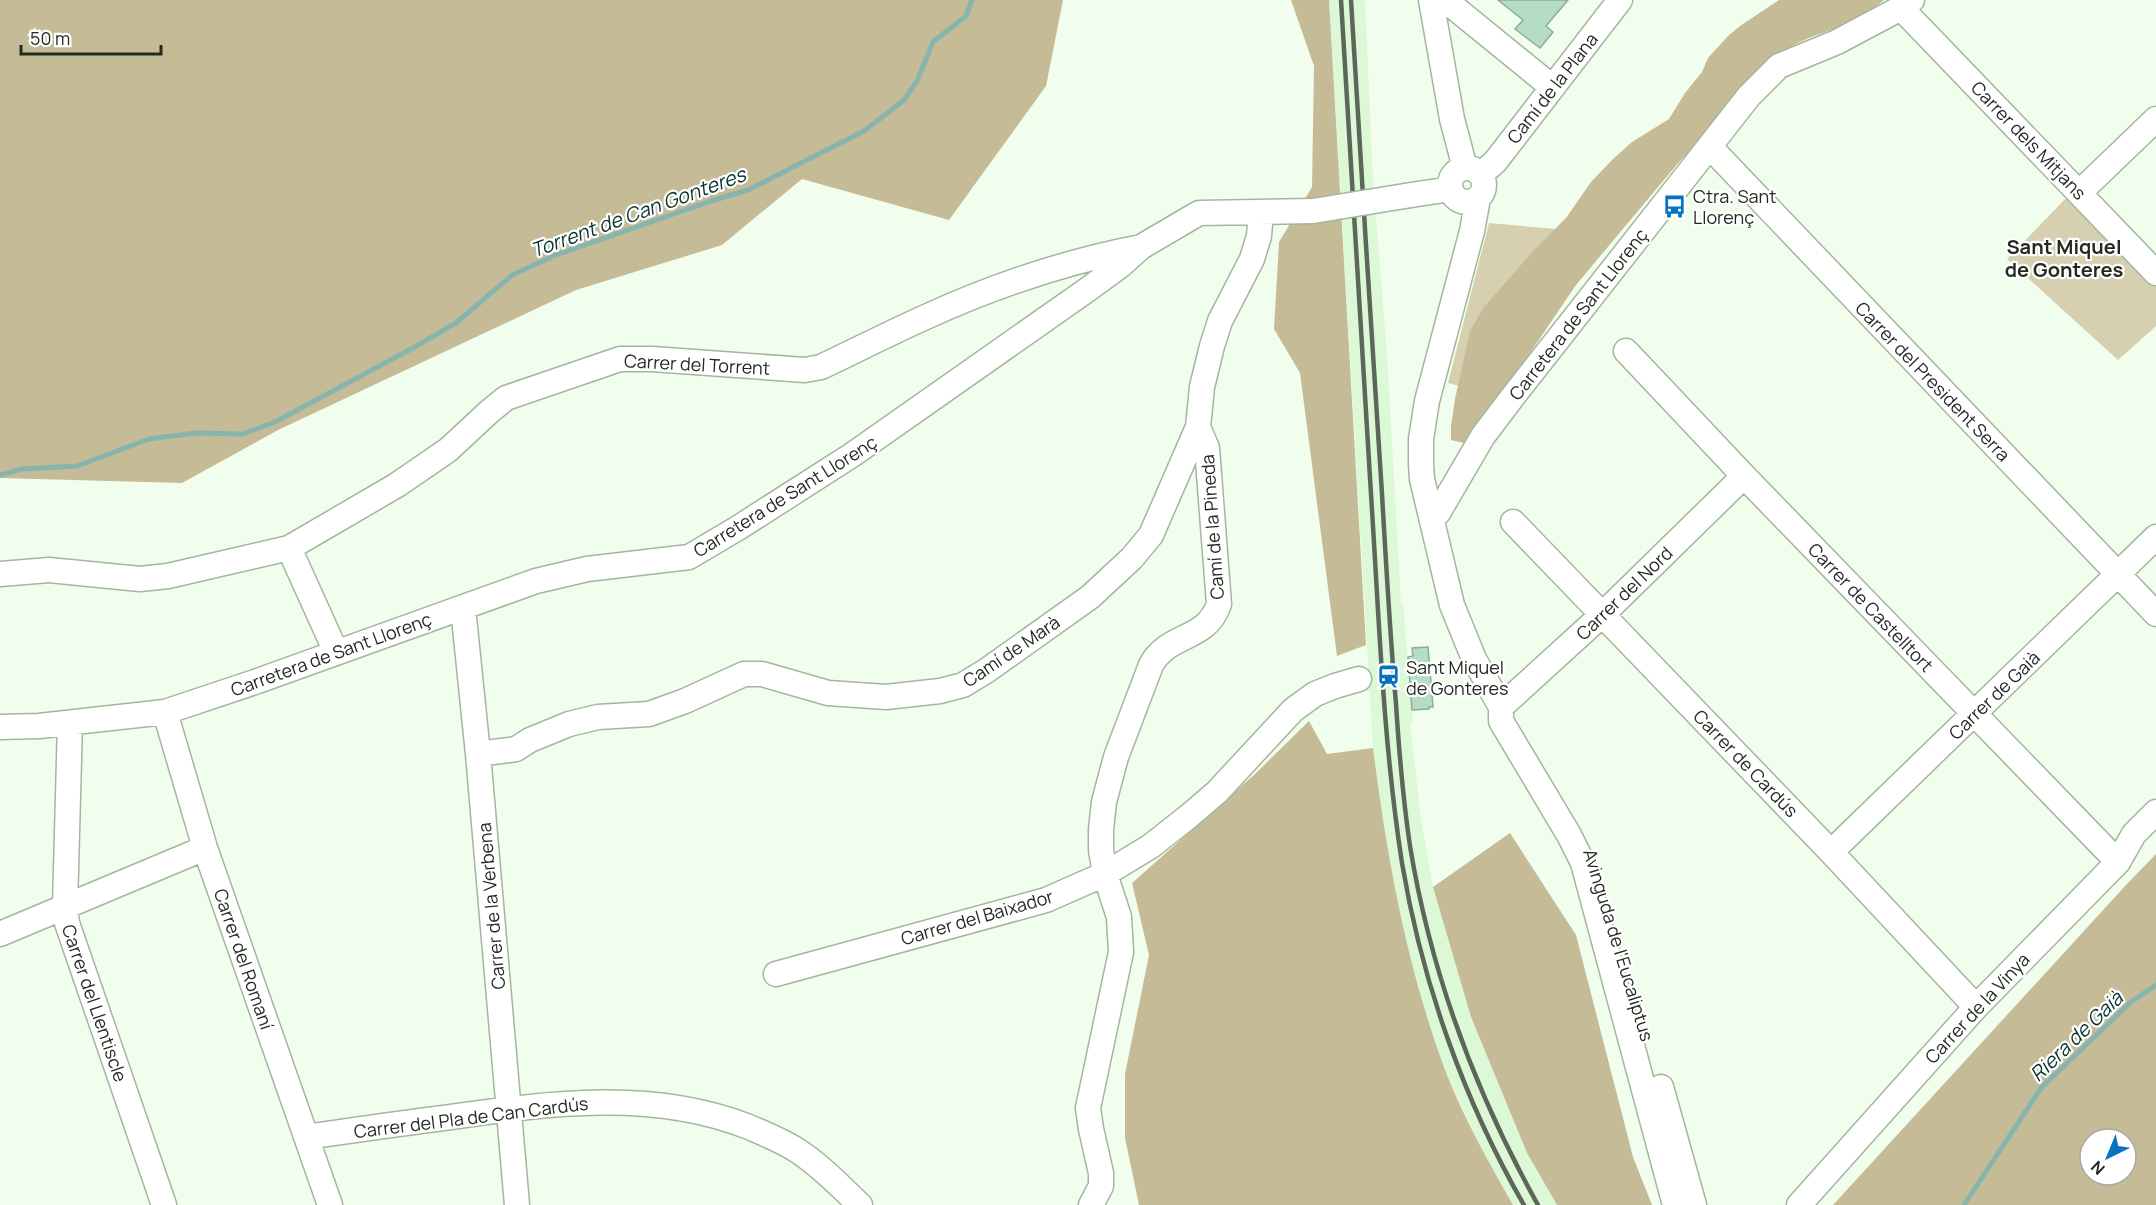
<svg xmlns="http://www.w3.org/2000/svg" width="2156" height="1205" viewBox="0 0 2156 1205" font-family="Manrope,sans-serif">
<style>
.built{fill:#ddf8d6}
.green{fill:#d6cfb0}
.forest{fill:#c5bb97;fill-rule:evenodd}
.lines{fill:none;stroke-linecap:round;stroke-linejoin:round}
.stream{stroke:#87b5ad;stroke-width:5}
.building{fill:#b5dcc6;stroke:#8dac9b;stroke-width:1.5}
.minor-casing{stroke:#a2b79d;stroke-width:27}
.minor{stroke:#fff;stroke-width:24}
.rail{stroke:#5c665a;stroke-width:4.5}
.minor-bridge-casing{stroke:#a2b79d;stroke-width:27;stroke-linecap:butt}
.minor-bridge{stroke:#fff;stroke-width:24}
.labels{text-anchor:middle;dominant-baseline:central;stroke-width:4.5;stroke-linejoin:round;paint-order:stroke}
.street-label{font-size:18px;fill:#232b21;stroke:#fff}
.poi-label{font-size:18px;fill:#232b21;stroke:#fff;text-anchor:start}
.water-label{font-size:20px;font-style:italic;fill:#06342f;stroke:#fff}
.neighbourhood-label{font-size:20px;font-weight:bold;fill:#232b21;stroke:#fff}
</style>
<rect width="100%" height="100%" fill="#f1feed"/>
<path class="built" d="M 1329,0 L 1365,0 L 1373,180 L 1387,354 L 1401,603 L 1403,603 L 1413,722 L 1410,722 L 1421,819 L 1433,887 L 1471,1017 L 1527,1153 L 1557,1205 L 1513,1205 L 1486,1159 L 1448,1077 L 1427,1019 L 1415,978 L 1396,899 L 1382,826 L 1373,748 Z"/>
<path class="green" d="M 2070,194 L 2156,287 L 2156,326 L 2118,360 L 2007,259 Z
M 1489,223 L 1556,229 L 1554,238 L 1474,390 L 1448,383 Z"/>
<path class="forest" d="M 0,0 L 1063,0 L 1046,86 L 949,220 L 802,179 L 722,245 L 576,290 L 278,430 L 182,483 L 0,478 Z
M 1291,0 L 1329,0 L 1366,645 L 1337,656 L 1300,373 L 1274,329 L 1279,242 L 1312,187 L 1314,66 Z
M 1779,0 L 1884,0 C 1874,8 1865,17 1854,22 C 1827,33 1798,37 1777,58 L 1679,162 L 1576,285 L 1475,434 L 1464,443 L 1451,440 L 1451,426 L 1455,399 L 1470,331 L 1484,307 L 1535,249 L 1566,218 L 1591,182 L 1612,160 L 1632,142 L 1669,119 L 1685,93 L 1702,72 L 1708,58 L 1728,36 L 1740,26 Z
M 1309,721 L 1327,754 L 1373,748 C 1387,859 1407,970 1447,1075 C 1465,1120 1489,1163 1513,1205 L 1139,1205 L 1125,1138 L 1125,1074 L 1149,955 L 1132,883 L 1255,774 Z
M 1510,833 L 1576,935 L 1633,1157 L 1652,1205 L 1557,1205 L 1527,1153 L 1471,1017 L 1433,887 Z
M 2156,854 L 2156,1205 L 1833,1205 L 2126,885 ZM 2090,1139 L 2126,1139 L 2126,1175 L 2090,1175 Z"/>
<g class="lines">
<path class="stream" d="M 0,475 L 22,469 L 77,466 L 149,439 L 195,433 L 243,434 L 275,422 L 413,348 L 456,323 L 512,275 L 556,255 L 711,201 L 748,190 L 864,131 L 904,100 L 917,81 L 933,42 L 966,16 L 972,0
M 1964,1205 L 2041,1088 L 2131,1002 L 2156,985"/>
</g>
<path class="building" d="M 1498,0 L 1568,0 L 1546,26 L 1553,32 L 1540,48 L 1515,29 L 1523,20 Z
M 1428,647 L 1433,707 L 1429,707 L 1429,709 L 1412,710 L 1408,657 L 1413,656 L 1412,648 Z"/>
<g class="lines">
<defs>
<path id="minor" d="M 1431,0 L 1452,119 L 1465,168
M 1445,0 L 1552,87
M 1901,8 L 2156,273
M 1710,147 L 2156,614
M1450 185a17 17 0 1 1 34 0a17 17 0 1 1-34 0Z
M 1481,174 L 1495,162 L 1620,0
M 2080,192 L 2156,119
M 1411,195 L 1451,189
M 1478,198 L 1472,231 L 1427,401 L 1421,439 L 1421,464 L 1422,479 L 1452,605 L 1474,659 L 1501,707 L 1501,721 L 1569,835 L 1583,863 L 1675,1205
M 1626,351 L 1744,476 L 2118,862
M 1431,516 L 1438,513 L 1483,436 L 1511,399 L 1749,96 L 1779,66 L 1837,42 L 1901,8 L 1912,0
M 1513,522 L 1831,852 L 1976,1007
M 289,548 L 336,652
M 0,574 L 49,570 L 140,579 L 168,576 L 289,548 L 397,485 L 448,450 L 490,411 L 506,398 L 620,359 L 652,359 L 805,370 L 821,367 C 857,350 892,332 928,316 C 996,285 1069,261 1141,247
M 463,608 L 478,754 L 517,1205
M 1501,707 L 1603,614 L 1744,476
M 165,712 L 205,848 L 330,1205
M 70,723 L 65,906 L 67,923 L 164,1205
M 0,727 L 39,726 L 165,712 L 255,682 L 536,581 L 587,569 L 689,557 L 738,528 L 852,455 L 1087,290 L 1121,265 L 1141,247 L 1199,213 L 1313,211
M 478,754 L 516,749 L 530,740 L 569,724 L 598,717 L 649,714 L 685,701 L 744,674 L 762,674 L 828,693 L 886,697 L 940,691 L 963,685 L 986,671 L 1090,597 L 1132,558 L 1151,535 L 1198,427 L 1202,387 L 1212,346 L 1220,321 L 1252,259 L 1259,236 L 1261,212
M 1831,852 L 2156,537
M 0,934 L 205,848
M 776,974 L 1046,900 L 1105,874 L 1151,846 L 1189,816 L 1217,792 L 1293,710 L 1315,694 L 1335,686 L 1359,679
M 1661,1087 L 1694,1205
M 306,1137 C 355,1130 403,1123 451,1117 C 550,1103 653,1089 749,1127 C 765,1134 783,1141 798,1151 C 821,1166 840,1186 860,1205
M 1091,1205 L 1101,1186 L 1101,1173 L 1091,1129 L 1088,1108 L 1121,952 L 1119,917 L 1105,874 L 1101,850 L 1101,830 L 1104,802 L 1116,757 L 1151,665 C 1169,632 1206,642 1219,604 L 1207,448 L 1198,427
M 1799,1205 L 1976,1007 L 2118,862 L 2134,834 L 2156,812"/>
</defs>
<use href="#minor" class="minor-casing"/>
<use href="#minor" class="minor"/>
<path class="rail" d="M 1341,0 C 1351,165 1361,329 1371,494 C 1379,617 1383,741 1402,863 C 1422,982 1464,1101 1524,1205
M 1351,0 C 1361,165 1371,329 1382,494 C 1386,564 1390,634 1396,704 C 1399,751 1403,799 1410,846 C 1431,974 1475,1092 1538,1205"/>
<defs>
<path id="minor-bridge" d="M 1313,211 L 1411,195"/>
</defs>
<use href="#minor-bridge" class="minor-bridge-casing"/>
<use href="#minor-bridge" class="minor-bridge"/>
</g>
<defs>
<symbol id="bus-bare" viewBox="-9 -9 18 18"><path d="M-5-6H5V4H4V6H2V4H-2V6H-4V4H-5ZM-3.5-4V0h7V-4ZM-3.5 1.2v1.5H-2V1.2ZM2 1.2v1.5H3.5V1.2Z" fill="#0772be" stroke="#fff" stroke-width="2.5" paint-order="stroke"/></symbol>
<symbol id="station-bare" viewBox="-9 -9 18 18"><path d="M-3-6H3Q5-6 5-4V2Q5 4 3 4L4.5 6H3L1.5 4h-3L-3 6H-4.5L-3 4Q-5 4-5 2V-4Q-5-6-3-6ZM-3.5-4v3h7v-3ZM-3.5 1v1.5H-2V1ZM2 1v1.5H3.5V1Z" fill="#0772be" stroke="#fff" stroke-width="2.5" paint-order="stroke"/></symbol>
</defs>
<g fill-rule="evenodd">
<use href="#bus-bare" x="1658" y="190" width="33" height="33"/>
<use href="#station-bare" x="1372" y="660" width="33" height="33"/>
</g>
<g class="labels">
<g class="street-label">
<text transform="translate(1552 88) rotate(-52)">Camí de la Plana</text>
<text transform="translate(2029 140) rotate(46)">Carrer dels Mitjans</text>
<text transform="translate(1578 314) rotate(-52)">Carretera de Sant Llorenç</text>
<text transform="translate(697 364) rotate(3)">Carrer del Torrent</text>
<text transform="translate(1933 381) rotate(46)">Carrer del President Serra</text>
<text transform="translate(785 496) rotate(-32)">Carretera de Sant Llorenç</text>
<text transform="translate(1212 527) rotate(-94)">Camí de la Pineda</text>
<text transform="translate(1624 593) rotate(-44)">Carrer del Nord</text>
<text transform="translate(1871 607) rotate(46)">Carrer de Castelltort</text>
<text transform="translate(1011 651) rotate(-34)">Camí de Marà</text>
<text transform="translate(331 654) rotate(-20)">Carretera de Sant Llorenç</text>
<text transform="translate(1994 695) rotate(-44)">Carrer de Gaià</text>
<text transform="translate(1746 763) rotate(46)">Carrer de Cardús</text>
<text transform="translate(491 906) rotate(-95)">Carrer de la Verbena</text>
<text transform="translate(977 917) rotate(-16)">Carrer del Baixador</text>
<text transform="translate(1619 945) rotate(73)">Avinguda de l'Eucaliptus</text>
<text transform="translate(244 959) rotate(71)">Carrer del Romaní</text>
<text transform="translate(95 1003) rotate(71)">Carrer del Llentiscle</text>
<text transform="translate(1977 1008) rotate(-47)">Carrer de la Vinya</text>
<text transform="translate(471 1117) rotate(-7)">Carrer del Pla de Can Cardús</text>
</g>
<g class="poi-label">
<text x="1693" y="196">Ctra. Sant<tspan x="1693" dy="21">Llorenç</tspan></text>
<text x="1406" y="667">Sant Miquel<tspan x="1406" dy="21">de Gonteres</tspan></text>
</g>
<g class="water-label">
<text transform="translate(638 212) rotate(-20)">Torrent de Can Gonteres</text>
<text transform="translate(2076 1036) rotate(-44)">Riera de Gaià</text>
</g>
<g class="neighbourhood-label">
<text x="2064" y="246">Sant Miquel<tspan x="2064" dy="23">de Gonteres</tspan></text>
</g>
</g>
<g transform="translate(2108 1157) rotate(223)"><circle r="28" fill="#ffffff" stroke="#a7aaa6" stroke-width="1.5"/>
<path d="M0-4.5L10 22L0 15L-10 22Z" fill="#0772be"/>
<text y="-9" font-size="16" font-weight="bold" text-anchor="middle" fill="#232b21">N</text>
</g>
<path d="M21 45v9h140v-9" fill="none" stroke="#232b21" stroke-width="3"/>
<text x="30" y="45" font-size="18" fill="#232b21" stroke="#ffffff" stroke-width="4.5" paint-order="stroke">50 m</text>
</svg>
